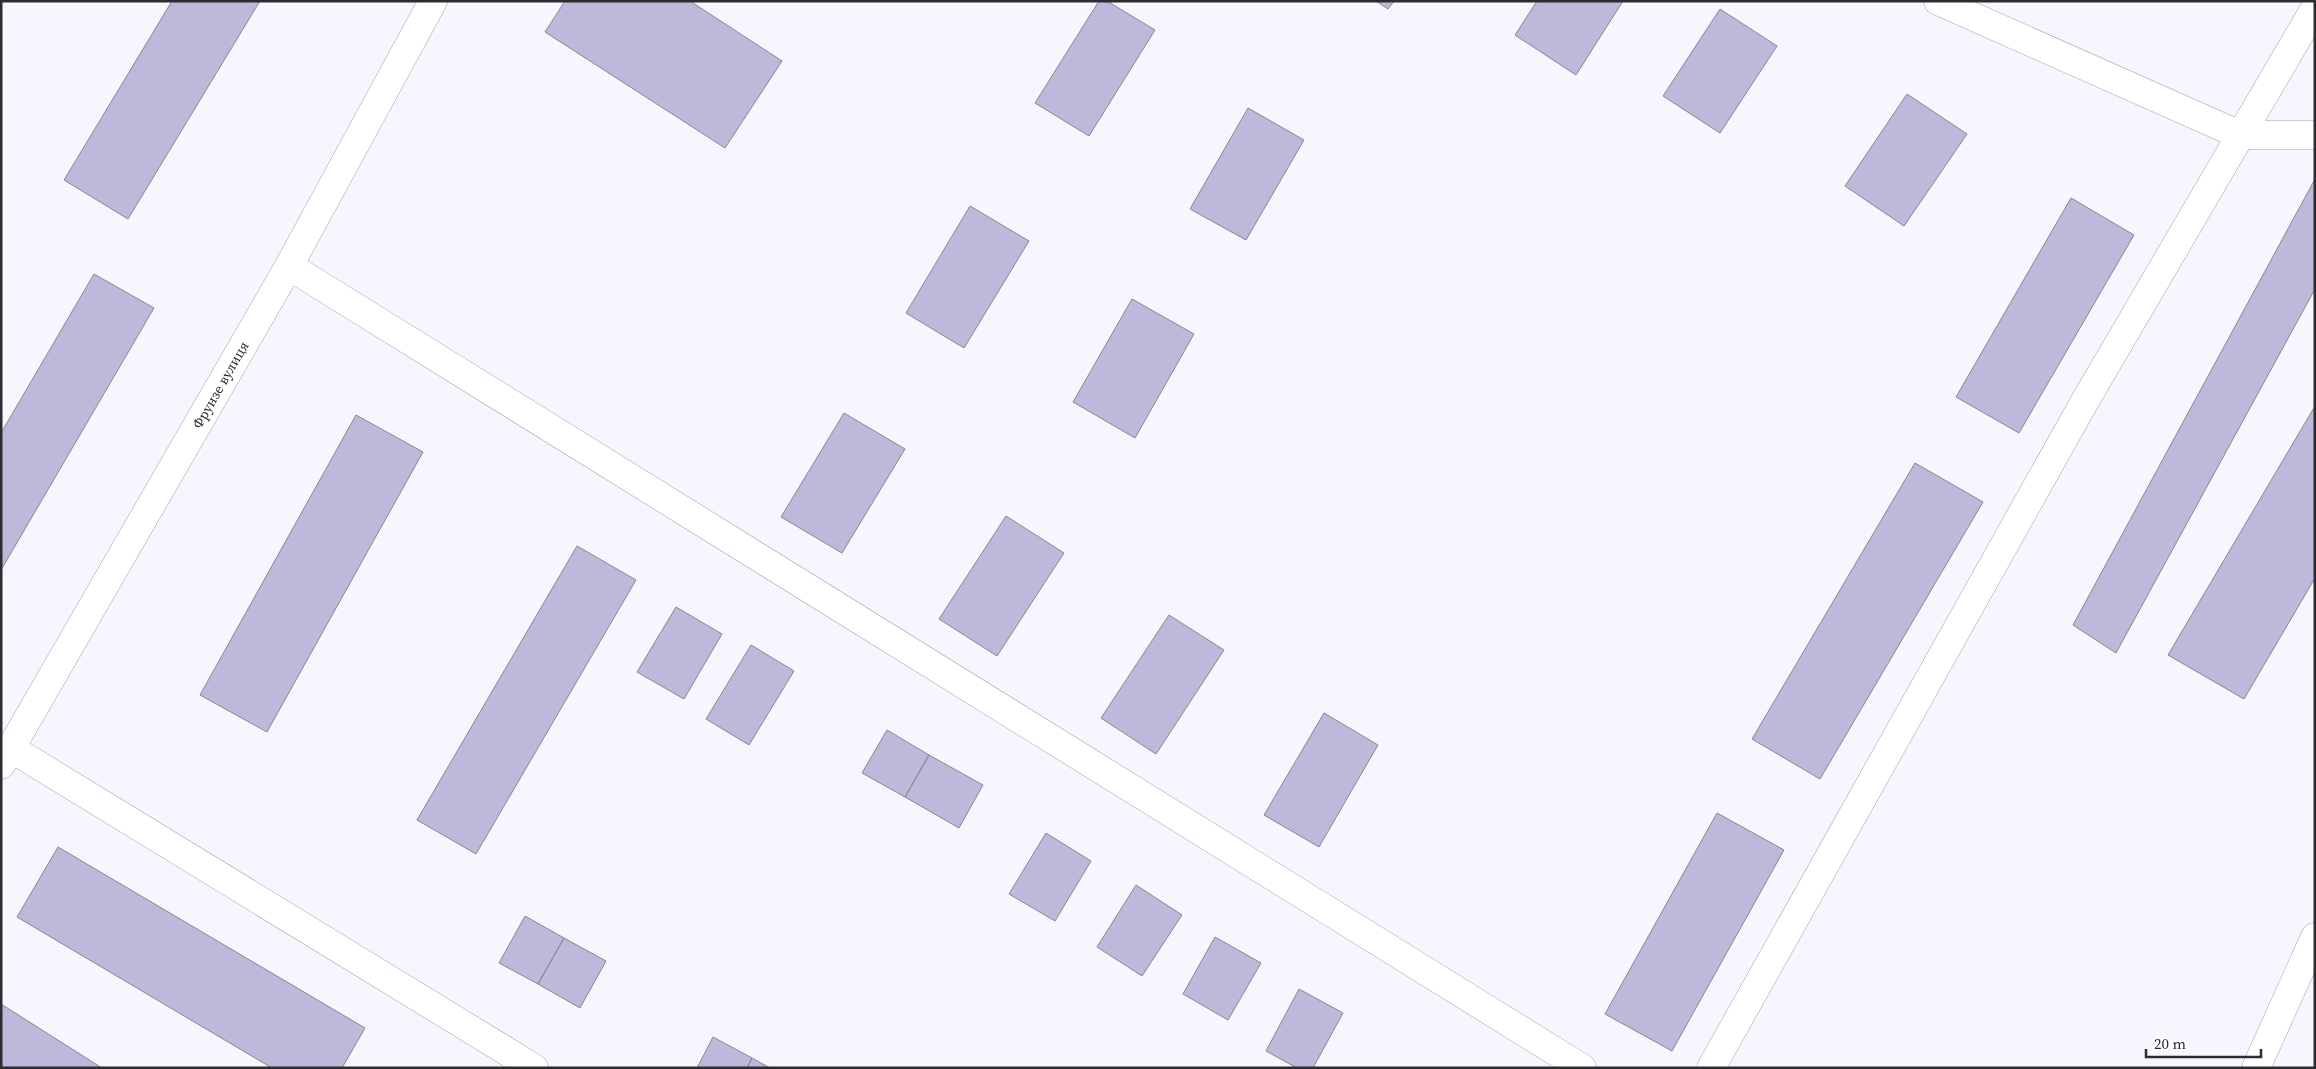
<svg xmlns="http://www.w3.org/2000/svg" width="2316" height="1069" viewBox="0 0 2316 1069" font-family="'Source Serif 4',serif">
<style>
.building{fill:#bcb9db;stroke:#87878f}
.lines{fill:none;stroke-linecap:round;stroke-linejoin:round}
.street-casing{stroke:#a4a3ac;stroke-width:29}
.street{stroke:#fff;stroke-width:28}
.labels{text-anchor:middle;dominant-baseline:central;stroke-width:4.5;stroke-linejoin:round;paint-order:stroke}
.street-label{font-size:14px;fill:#2d2d31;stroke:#fff}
</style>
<rect width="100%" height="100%" fill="#f7f6fe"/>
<path class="building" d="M 172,1 L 260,1 L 128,219 L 64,180 Z
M 565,1 L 690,1 L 782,61 L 725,148 L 545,32 Z
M 1099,1 L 1107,1 L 1155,30 L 1089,136 L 1035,103 Z
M 1376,1 L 1394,1 L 1388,9 Z
M 1537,1 L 1623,1 L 1576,75 L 1515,35 Z
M 1720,9 L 1777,46 L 1720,133 L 1663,96 Z
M 1907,94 L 1967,134 L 1904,226 L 1845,186 Z
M 1248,108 L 1304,140 L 1246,240 L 1190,209 Z
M 2315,179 L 2315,289 L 2116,653 L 2073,625 Z
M 2071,198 L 2134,235 L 2019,433 L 1956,397 Z
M 970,206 L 1029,241 L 964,348 L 906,313 Z
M 94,274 L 154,308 L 1,570 L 1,433 Z
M 1132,299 L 1194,334 L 1135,438 L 1073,402 Z
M 2315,406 L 2315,578 L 2244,699 L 2168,655 Z
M 844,413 L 905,449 L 842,553 L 781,517 Z
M 356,415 L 423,452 L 267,732 L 200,695 Z
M 1915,463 L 1983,502 L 1820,779 L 1752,739 Z
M 1006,516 L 1064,553 L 997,656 L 939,619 Z
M 577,546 L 636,580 L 476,854 L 417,820 Z
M 676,607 L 722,634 L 684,699 L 637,672 Z
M 1169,615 L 1224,650 L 1156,754 L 1101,718 Z
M 751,645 L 794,671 L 749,745 L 706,719 Z
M 1324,713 L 1378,745 L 1319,847 L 1264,815 Z
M 887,730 L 929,755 L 905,797 L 862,773 Z
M 929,755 L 983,785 L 959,828 L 905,797 Z
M 1717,813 L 1784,850 L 1672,1051 L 1605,1014 Z
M 1046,833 L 1091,861 L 1055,921 L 1009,894 Z
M 58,847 L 365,1028 L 342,1068 L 272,1068 L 17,917 Z
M 1136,885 L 1182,915 L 1142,976 L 1097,947 Z
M 525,916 L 564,938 L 538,984 L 499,963 Z
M 1215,937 L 1261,963 L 1228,1020 L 1183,994 Z
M 564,938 L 606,961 L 580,1008 L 538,984 Z
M 1299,989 L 1343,1013 L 1313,1068 L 1297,1068 L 1266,1051 Z
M 1,1004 L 102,1068 L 1,1068 Z
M 713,1037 L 752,1058 L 747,1068 L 697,1068 Z
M 752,1058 L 770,1068 L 747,1068 Z"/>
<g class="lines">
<defs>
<g id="street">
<path d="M 1938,1 L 2240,135 L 2315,135"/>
<path d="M 289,266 L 1582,1068"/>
<path d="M 12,749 L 534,1068"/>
<path id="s1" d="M 1,765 L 289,266 L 433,1"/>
<path d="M 1711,1068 L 2085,401 L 2315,8"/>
<path d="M 2256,1068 L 2315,937"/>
</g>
</defs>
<use href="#street" class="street-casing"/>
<use href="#street" class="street"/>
</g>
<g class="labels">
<g class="street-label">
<text stroke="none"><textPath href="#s1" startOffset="439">Фрунзе вулиця</textPath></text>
</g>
</g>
<rect width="2316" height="1069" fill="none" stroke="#2d2d31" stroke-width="5"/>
<path d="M2146 1049v8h115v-8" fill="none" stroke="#2d2d31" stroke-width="2.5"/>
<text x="2154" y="1049" font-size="15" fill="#2d2d31" stroke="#ffffff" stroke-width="4" paint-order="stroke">20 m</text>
</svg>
